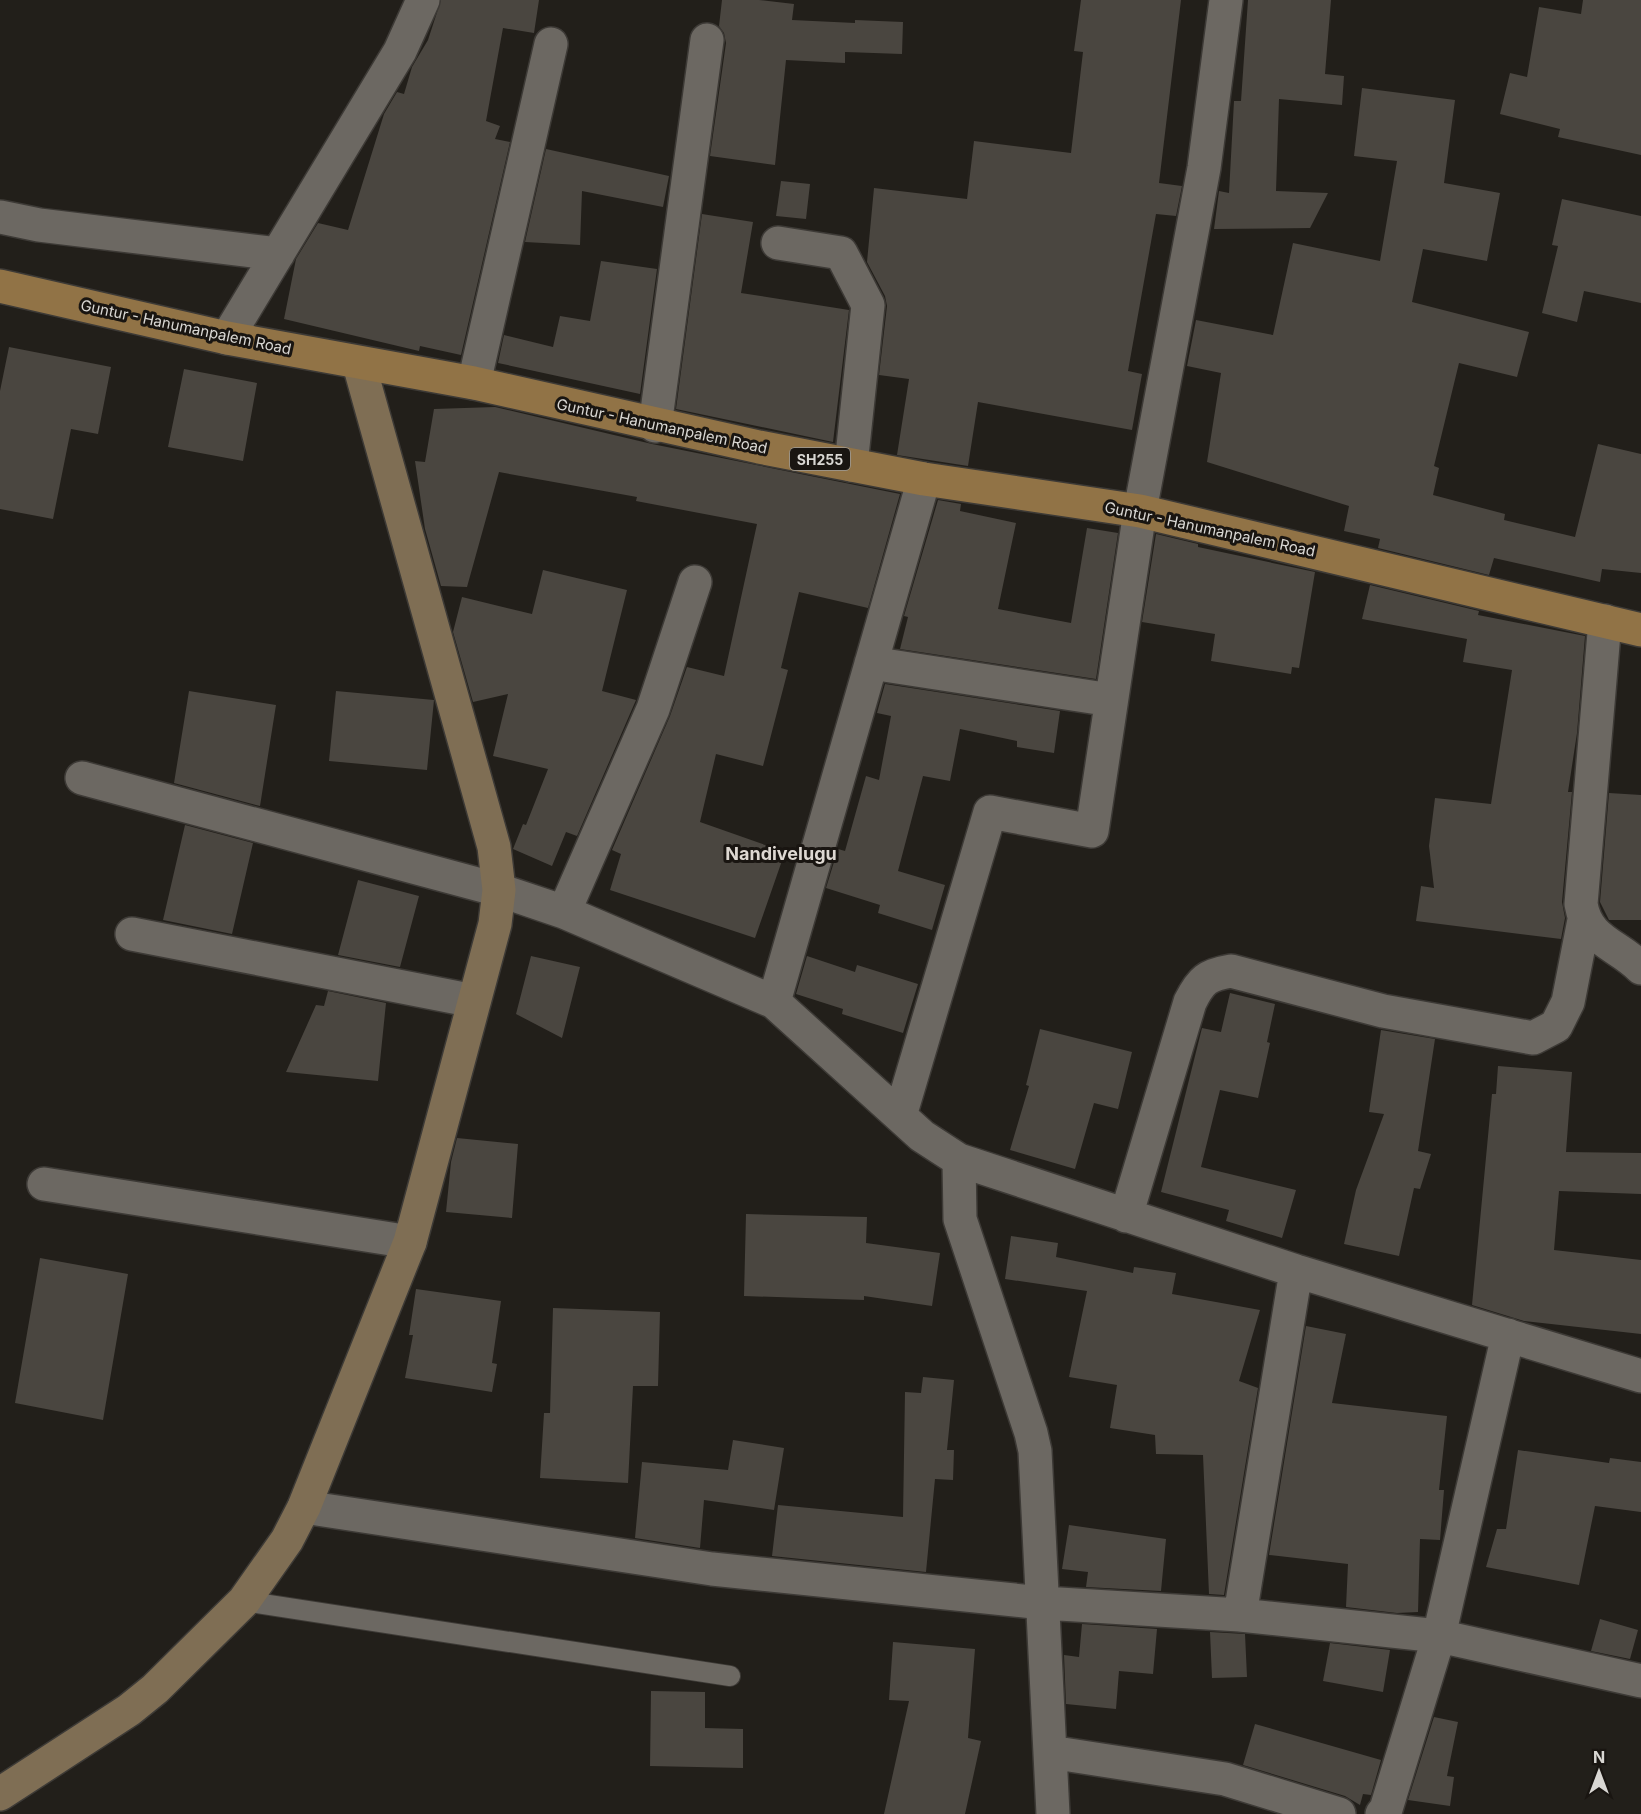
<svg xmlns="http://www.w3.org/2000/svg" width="1641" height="1814" viewBox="0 0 1641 1814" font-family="Inter,sans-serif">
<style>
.building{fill:#4a4640}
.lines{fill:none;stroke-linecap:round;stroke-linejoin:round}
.lane-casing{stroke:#3d3a36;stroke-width:22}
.street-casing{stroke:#3d3a36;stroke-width:36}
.secondary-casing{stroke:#3d3a36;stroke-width:36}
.primary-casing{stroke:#3d3a36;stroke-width:36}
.lane{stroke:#6c6862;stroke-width:20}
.street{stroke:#6c6862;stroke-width:33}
.secondary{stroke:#7f6e54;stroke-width:33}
.primary{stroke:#917346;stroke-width:33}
.labels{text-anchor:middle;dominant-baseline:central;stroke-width:6;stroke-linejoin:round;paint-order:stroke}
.shield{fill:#191511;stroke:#9f9d99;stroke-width:1.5}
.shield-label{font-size:14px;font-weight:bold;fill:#d9d7d3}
.street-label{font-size:15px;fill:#d9d7d3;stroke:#191511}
.quarter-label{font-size:18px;font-weight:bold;fill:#ded8d2;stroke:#191511}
</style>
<rect width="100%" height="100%" fill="#221f1a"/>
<path class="building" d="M 441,0 L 539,0 L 534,33 L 503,28 L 486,121 L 500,126 L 495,139 L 510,142 L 461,355 L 420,346 L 419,351 L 284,319 L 296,259 L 318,223 L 348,230 L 384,114 L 397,92 L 404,94 L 412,67 L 428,40 Z
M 722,0 L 759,0 L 794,4 L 792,20 L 855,23 L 855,20 L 903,22 L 902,54 L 845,52 L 845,63 L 786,60 L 775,165 L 710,156 L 726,43 L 724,33 L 719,26 Z
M 1081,0 L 1181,0 L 1159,183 L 1182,186 L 1176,216 L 1156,214 L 1128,371 L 1142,374 L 1132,430 L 978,402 L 968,466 L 897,455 L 909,379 L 879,375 L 887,306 L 885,296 L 867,262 L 874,188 L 967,199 L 974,141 L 1071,153 L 1083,52 L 1074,51 Z
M 1248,0 L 1331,0 L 1325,74 L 1344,76 L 1342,105 L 1279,99 L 1276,191 L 1328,193 L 1310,228 L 1214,229 L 1219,191 L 1229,193 L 1234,101 L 1241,101 Z
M 1583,0 L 1641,0 L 1641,155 L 1558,137 L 1560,129 L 1500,114 L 1510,73 L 1527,77 L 1539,7 L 1581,14 Z
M 1362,88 L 1455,100 L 1444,183 L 1500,193 L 1487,261 L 1423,249 L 1412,302 L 1529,332 L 1517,377 L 1459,363 L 1434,466 L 1439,468 L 1433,495 L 1505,514 L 1504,520 L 1575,537 L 1598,444 L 1641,454 L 1641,573 L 1602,569 L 1600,582 L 1494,558 L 1489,575 L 1378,548 L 1380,539 L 1344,531 L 1349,506 L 1207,462 L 1221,373 L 1187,366 L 1196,320 L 1273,335 L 1293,243 L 1380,261 L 1397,161 L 1354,156 Z
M 546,149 L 669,176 L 663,207 L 582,191 L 580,245 L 525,242 Z
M 781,181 L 810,184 L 806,219 L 776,216 Z
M 1562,199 L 1641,216 L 1641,303 L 1584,291 L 1577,322 L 1542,313 L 1558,246 L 1552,245 Z
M 702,214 L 753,222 L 741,293 L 849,310 L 833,442 L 676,409 Z
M 601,261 L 657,269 L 640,394 L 498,363 L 504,335 L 553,347 L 560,316 L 590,321 Z
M 9,347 L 111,367 L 98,434 L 71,429 L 53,519 L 0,509 L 0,391 Z
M 184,369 L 257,383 L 243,461 L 168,447 Z
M 495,407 L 652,444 L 900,494 L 868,608 L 799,592 L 781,668 L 788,670 L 763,766 L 716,754 L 700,822 L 785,852 L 755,938 L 610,890 L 621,854 L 612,850 L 670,716 L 687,667 L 724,676 L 757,524 L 636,501 L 637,497 L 499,472 L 467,587 L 441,586 L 425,529 L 415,461 L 425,462 L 434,409 Z
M 938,500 L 961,504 L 960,511 L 1016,523 L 998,609 L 1071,623 L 1087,528 L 1118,533 L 1096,679 L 900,649 L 908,617 L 904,616 Z
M 1156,534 L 1198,544 L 1198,547 L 1315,572 L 1299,668 L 1292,667 L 1291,674 L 1211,661 L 1215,634 L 1142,622 Z
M 543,570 L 627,590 L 602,691 L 636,700 L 577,836 L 566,832 L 552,866 L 513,849 L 523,824 L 526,825 L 548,769 L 493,756 L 508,694 L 473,702 L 453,632 L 462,597 L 532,614 Z
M 1370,585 L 1479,611 L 1478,615 L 1585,636 L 1577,733 L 1568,792 L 1572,792 L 1562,902 L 1565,918 L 1561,939 L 1416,921 L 1421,886 L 1434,888 L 1429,846 L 1435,798 L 1491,804 L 1512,670 L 1463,662 L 1467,639 L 1362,619 Z
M 885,684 L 1060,711 L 1054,753 L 1017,747 L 1017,741 L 960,729 L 950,781 L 923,776 L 898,871 L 945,885 L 932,930 L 878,913 L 880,905 L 826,888 L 838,849 L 845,851 L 866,776 L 879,780 L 891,716 L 877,713 Z
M 189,691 L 276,705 L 260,806 L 174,783 Z
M 336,691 L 434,700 L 427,770 L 329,761 Z
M 1609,793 L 1641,795 L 1641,920 L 1609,920 L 1600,902 Z
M 185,825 L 253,843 L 232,934 L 163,920 Z
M 358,880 L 419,896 L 400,967 L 338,955 Z
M 531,956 L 580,967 L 562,1038 L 516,1014 Z
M 807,956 L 855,972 L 857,965 L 918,984 L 903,1033 L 842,1014 L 843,1009 L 796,994 Z
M 328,991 L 386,1003 L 378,1081 L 286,1072 L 316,1005 L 324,1006 Z
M 1230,993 L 1275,1004 L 1267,1042 L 1270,1043 L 1258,1098 L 1220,1090 L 1201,1167 L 1296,1190 L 1282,1238 L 1226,1221 L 1229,1210 L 1161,1192 L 1202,1028 L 1221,1032 Z
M 1040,1029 L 1132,1052 L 1118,1109 L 1094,1103 L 1075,1169 L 1010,1150 L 1029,1086 L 1026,1085 Z
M 1381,1030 L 1435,1039 L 1418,1151 L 1431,1154 L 1420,1189 L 1414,1188 L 1399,1256 L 1344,1244 L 1356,1190 L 1384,1114 L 1369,1112 Z
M 1498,1066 L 1572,1072 L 1566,1152 L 1641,1153 L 1641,1194 L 1559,1191 L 1554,1250 L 1641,1260 L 1641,1334 L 1524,1321 L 1472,1305 L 1492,1094 L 1496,1094 Z
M 457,1138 L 518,1144 L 512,1218 L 446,1212 L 451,1162 Z
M 746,1214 L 867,1217 L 866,1243 L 940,1253 L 932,1306 L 864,1296 L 864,1300 L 744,1296 Z
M 1011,1236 L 1058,1243 L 1056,1257 L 1133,1273 L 1134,1267 L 1176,1273 L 1172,1294 L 1260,1310 L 1239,1381 L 1258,1388 L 1224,1595 L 1209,1594 L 1203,1455 L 1156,1454 L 1155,1435 L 1110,1428 L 1117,1385 L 1069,1377 L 1087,1291 L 1005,1279 Z
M 40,1258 L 128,1274 L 103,1420 L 15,1403 Z
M 416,1289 L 501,1301 L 492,1363 L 497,1364 L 492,1392 L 405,1378 L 413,1335 L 409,1335 Z
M 553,1308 L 660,1312 L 658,1386 L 633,1386 L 628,1483 L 540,1478 L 544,1413 L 550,1413 Z
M 1306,1326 L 1346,1334 L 1332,1403 L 1447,1416 L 1439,1490 L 1444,1490 L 1440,1540 L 1420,1539 L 1418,1612 L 1397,1613 L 1346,1607 L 1348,1564 L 1269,1555 Z
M 923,1377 L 954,1380 L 947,1450 L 954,1450 L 953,1480 L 935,1479 L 926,1572 L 772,1556 L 778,1505 L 903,1517 L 905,1392 L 921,1393 Z
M 733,1440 L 784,1448 L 774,1510 L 704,1500 L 700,1548 L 635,1538 L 642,1462 L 728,1470 Z
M 1518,1450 L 1609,1463 L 1610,1458 L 1641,1462 L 1641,1512 L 1595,1506 L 1579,1585 L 1486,1567 L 1497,1529 L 1506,1529 Z
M 1069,1525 L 1166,1539 L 1161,1591 L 1086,1587 L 1088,1572 L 1062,1569 Z
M 1600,1619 L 1638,1630 L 1630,1659 L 1591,1651 Z
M 1082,1624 L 1157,1629 L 1153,1674 L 1119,1671 L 1116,1709 L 1066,1704 L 1064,1655 L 1079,1657 Z
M 1210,1632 L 1245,1634 L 1247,1677 L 1212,1678 Z
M 893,1642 L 975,1649 L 968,1738 L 981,1741 L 965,1814 L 884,1814 L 909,1701 L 889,1700 Z
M 1330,1643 L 1390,1650 L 1383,1692 L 1323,1681 Z
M 651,1691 L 705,1692 L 705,1728 L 743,1729 L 743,1768 L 650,1766 Z
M 1434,1717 L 1458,1722 L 1447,1776 L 1454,1777 L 1450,1806 L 1408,1800 Z
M 1255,1724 L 1381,1760 L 1371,1795 L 1363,1794 L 1360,1805 L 1345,1796 L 1243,1765 Z"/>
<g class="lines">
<defs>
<path id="lane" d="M 244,1601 L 730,1676"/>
<path id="street" d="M 0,217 L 39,225 L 278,254
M 778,243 L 841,253 L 868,305 L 851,465
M 227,338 L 400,51 L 423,0
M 474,383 L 551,44
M 655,426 L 707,40
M 1605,621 L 1581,904 C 1587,941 1617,944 1641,968
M 871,663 L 1111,700
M 82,778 L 499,890 L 564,912 L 774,1002 L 922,1136 L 959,1160 L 1296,1271 L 1641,1376
M 564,912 L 653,709 L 695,582
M 132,934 L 474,1001
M 774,1002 L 924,479
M 900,1116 L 990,812 L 1092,831 L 1140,511 L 1204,168 L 1226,0
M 959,1160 L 960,1219 L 1031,1433 L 1035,1451 L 1053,1814
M 44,1184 L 410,1242
M 1126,1216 L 1190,1002 C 1201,980 1207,975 1231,971 L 1383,1011 L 1533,1038 L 1556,1026 L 1568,1002 L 1584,920
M 304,1507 L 712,1569 L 1043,1603 L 1240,1615 L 1439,1636 L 1641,1681
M 1240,1615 L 1296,1271
M 1050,1752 L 1225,1779 L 1339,1814
M 1382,1814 L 1386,1809 L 1439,1636 L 1508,1335"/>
<path id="secondary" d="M 0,1794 L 129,1710 L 155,1689 L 244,1601 L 287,1540 L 304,1507 L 410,1242 L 495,924 L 499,890 L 494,847 L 359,364"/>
<path id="primary" d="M 0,286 L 227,338 L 474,383 L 759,447 L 924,479 L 1140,511 L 1641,630"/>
</defs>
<use href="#lane" class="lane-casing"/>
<use href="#street" class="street-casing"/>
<use href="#secondary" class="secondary-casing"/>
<use href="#primary" class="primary-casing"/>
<use href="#lane" class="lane"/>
<use href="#street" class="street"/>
<use href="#secondary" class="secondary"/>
<use href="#primary" class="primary"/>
</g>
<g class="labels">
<rect class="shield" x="790" y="448" width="60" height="22" rx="4.5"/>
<g class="shield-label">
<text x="820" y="459">SH255</text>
</g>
<g class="street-label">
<text transform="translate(186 327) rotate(12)">Guntur - Hanumanpalem Road</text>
<text transform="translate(662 426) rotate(12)">Guntur - Hanumanpalem Road</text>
<text transform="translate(1210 529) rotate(12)">Guntur - Hanumanpalem Road</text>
</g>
<g class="quarter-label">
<text x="781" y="853">Nandivelugu</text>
</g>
</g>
<g transform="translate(1599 1772)" stroke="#191511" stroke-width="4.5" paint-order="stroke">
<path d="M0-4.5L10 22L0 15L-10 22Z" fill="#d9d7d3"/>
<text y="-9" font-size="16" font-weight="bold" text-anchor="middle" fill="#d9d7d3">N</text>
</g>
</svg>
